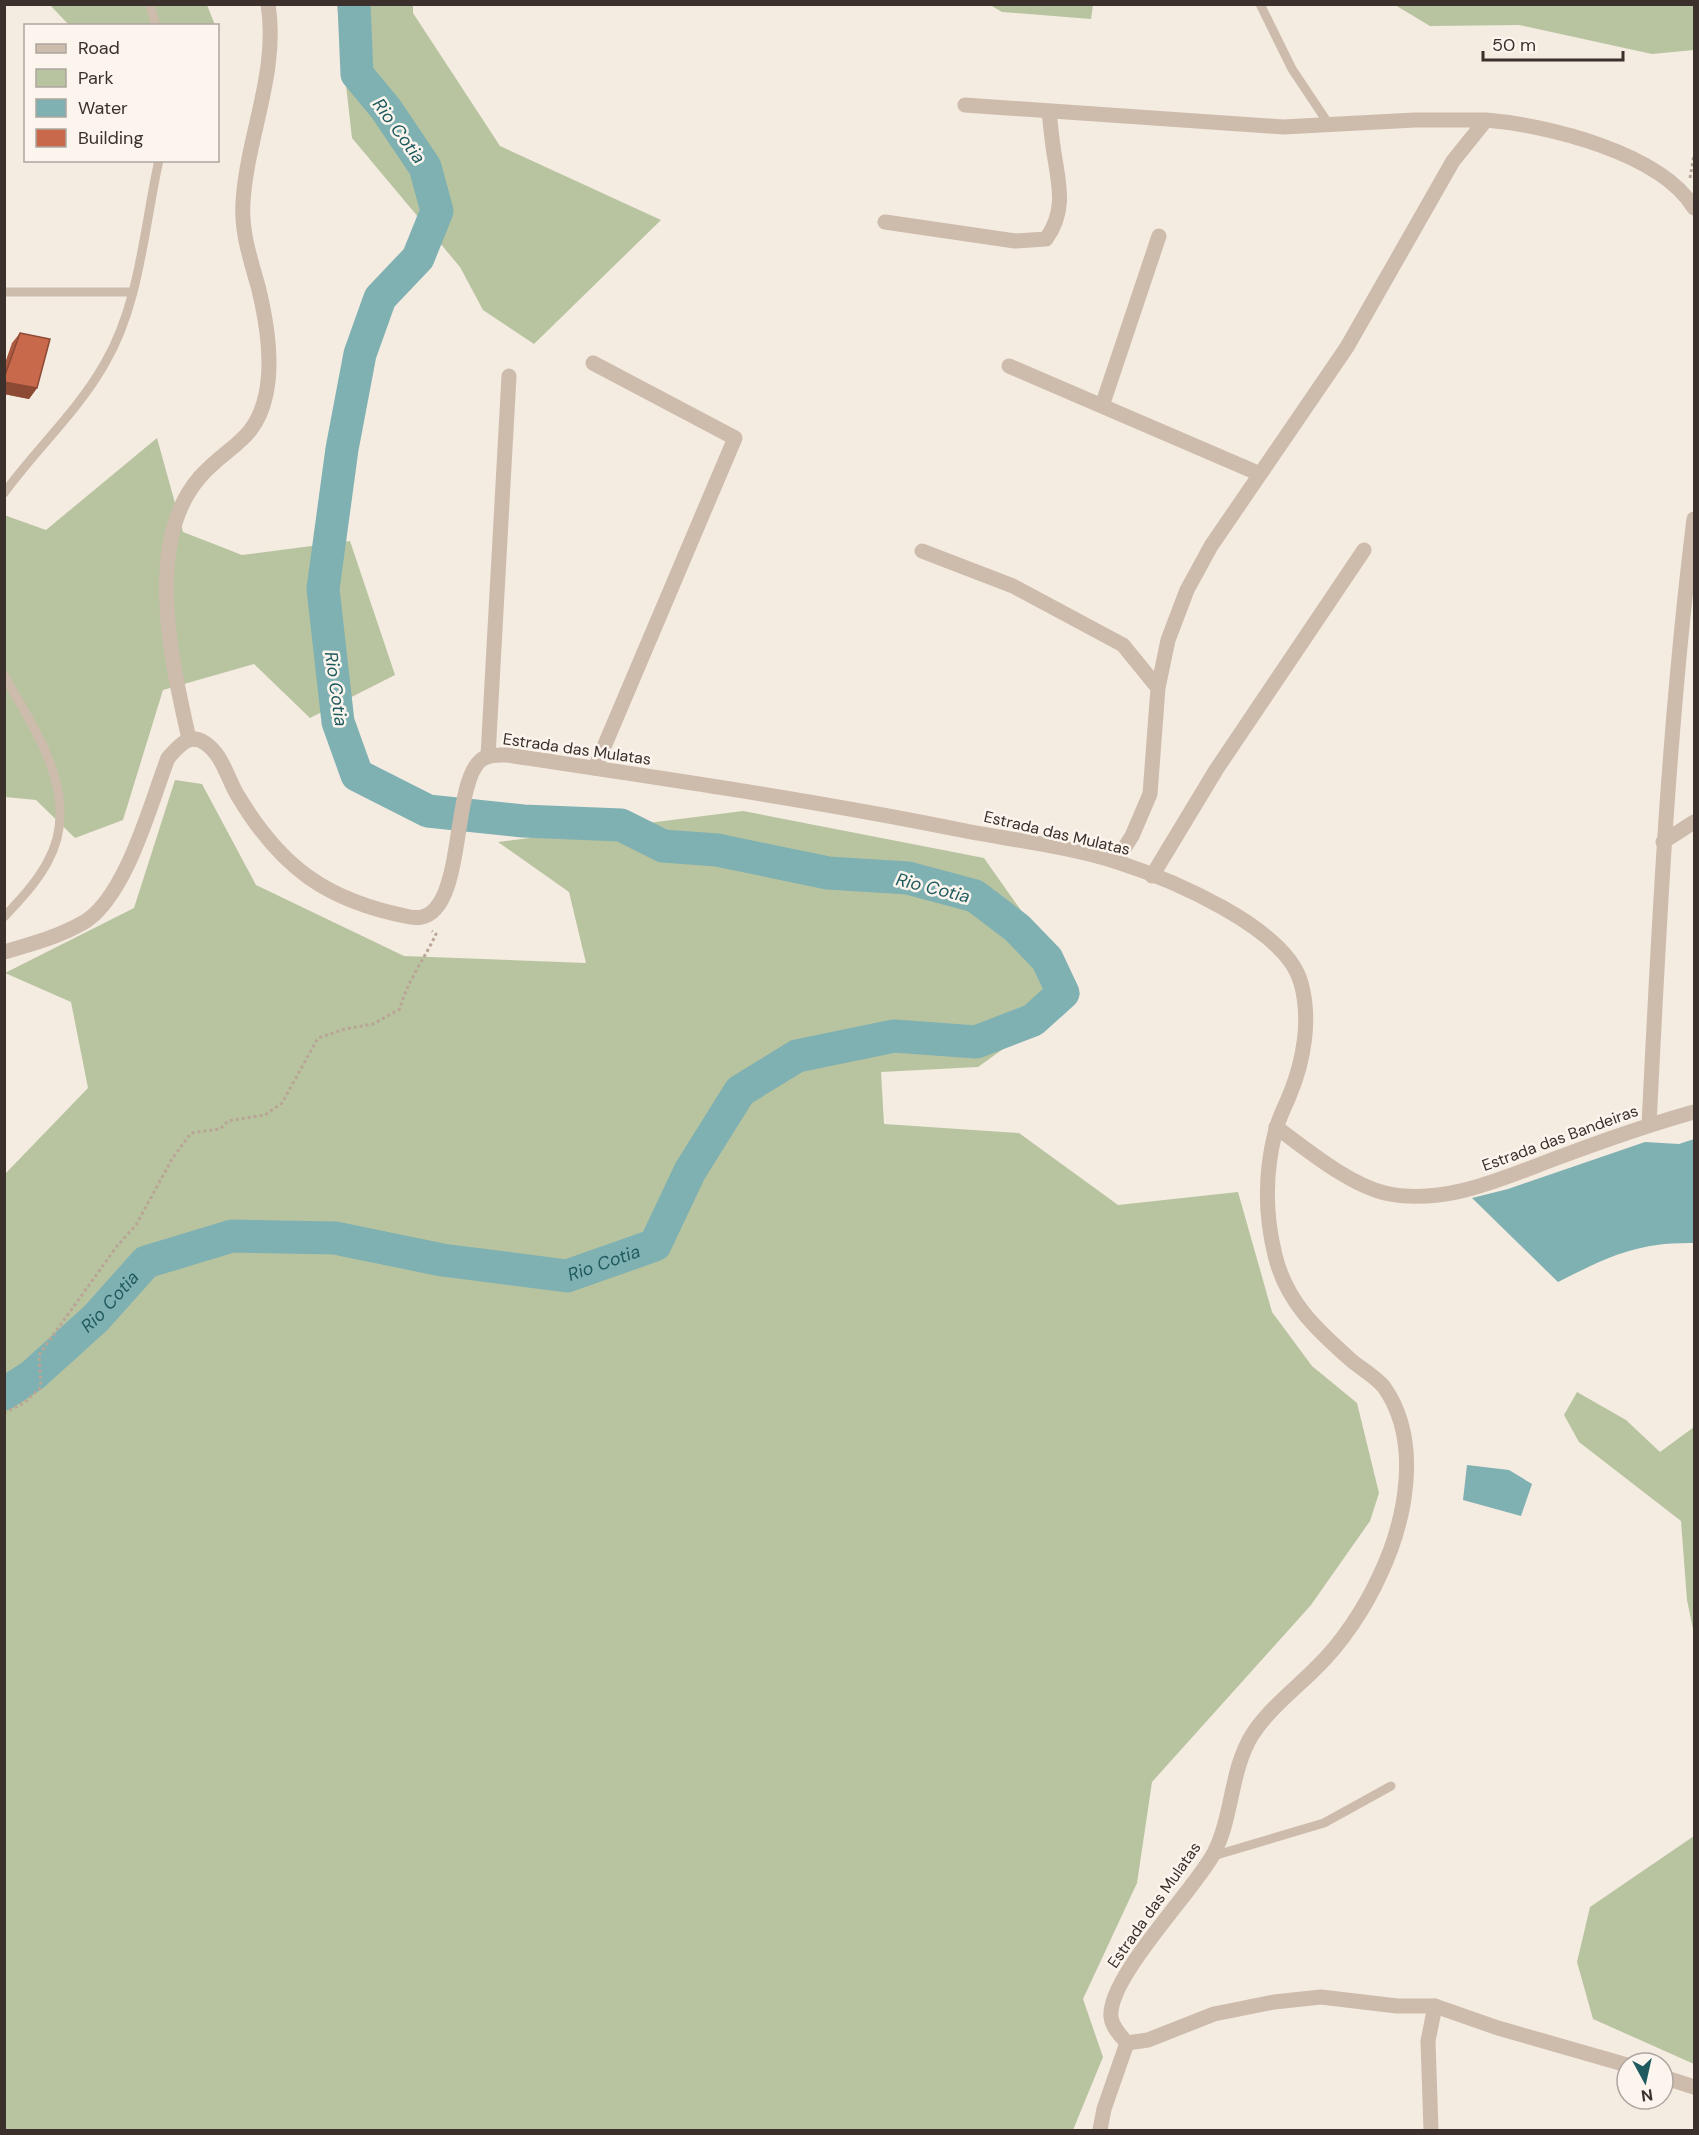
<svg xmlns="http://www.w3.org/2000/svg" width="1699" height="2135" viewBox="0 0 1699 2135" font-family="'DM Sans',sans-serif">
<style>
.green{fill:#b8c4a0}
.water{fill:#7fb0b2}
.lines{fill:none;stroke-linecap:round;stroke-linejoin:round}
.river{stroke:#7fb0b2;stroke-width:33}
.path{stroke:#b9a596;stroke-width:3;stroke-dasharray:3 3;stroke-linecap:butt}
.service{stroke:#cdbbac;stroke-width:9}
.minor{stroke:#cdbbac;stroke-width:15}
.tertiary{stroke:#cdbbac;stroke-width:15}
.wall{fill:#ac5a40}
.shaded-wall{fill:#8c4a34}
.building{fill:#c8694b;stroke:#8c4a34;stroke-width:1.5}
.labels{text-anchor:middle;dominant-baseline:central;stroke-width:5;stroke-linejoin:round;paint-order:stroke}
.street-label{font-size:16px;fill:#3b302b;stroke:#fbf5ee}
.water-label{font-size:18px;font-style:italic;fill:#1f5a5e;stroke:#fbf5ee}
</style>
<rect width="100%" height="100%" fill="#f4ebe1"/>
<path class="green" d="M 50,5 L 207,5 L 215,25 L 69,25 Z
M 337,5 L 413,5 L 413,13 L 500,146 L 661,220 L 534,344 L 483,310 L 460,267 L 352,138 Z
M 990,5 L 1093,4 L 1093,5 L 1091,19 L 1002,12 Z
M 1395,5 L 1694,5 L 1694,50 L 1652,54 L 1519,25 L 1430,26 Z
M 157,438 L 183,532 L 242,555 L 350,541 L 395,675 L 310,718 L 254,664 L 163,690 L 123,820 L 75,838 L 36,800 L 5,797 L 4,515 L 46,530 Z
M 175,780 L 202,784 L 256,885 L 404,956 L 586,963 L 569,892 L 498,842 L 743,811 L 984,858 L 1080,994 L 978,1067 L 881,1072 L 884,1124 L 1019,1133 L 1118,1205 L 1238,1192 L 1272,1312 L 1312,1366 L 1357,1403 L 1379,1493 L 1370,1521 L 1311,1605 L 1152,1782 L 1137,1883 L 1083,1999 L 1103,2057 L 1073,2130 L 5,2130 L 5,1174 L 88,1088 L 71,1002 L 5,973 L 134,908 Z
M 1577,1392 L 1626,1420 L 1660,1452 L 1694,1427 L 1694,1634 L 1687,1600 L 1681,1521 L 1579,1442 L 1564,1415 Z
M 1694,1836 L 1694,2064 L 1593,2019 L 1577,1962 L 1590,1907 Z"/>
<path class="water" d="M 1694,1139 L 1694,1243 C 1636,1242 1608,1257 1558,1282 L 1472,1198 L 1508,1189 L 1645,1142 L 1679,1144 Z
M 1467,1465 L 1509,1470 L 1532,1484 L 1521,1516 L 1463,1500 Z"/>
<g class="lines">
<path class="river" id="s1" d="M 4,1394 L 33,1375 L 96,1318 L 146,1262 L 232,1236 L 335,1238 L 442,1260 L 567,1276 L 655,1245 L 690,1171 L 740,1091 L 797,1056 L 894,1036 L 976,1042 L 1033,1020 L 1063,993 L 1047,959 L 1017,928 L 975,896 L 908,878 L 828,873 L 717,850 L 663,846 L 621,825 L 523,821 L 428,811 L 357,775 L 338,722 L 323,589 L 342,449 L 360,354 L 380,298 L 418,258 L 437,211 L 425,167 L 386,109 L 357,74 L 354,4"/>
<path class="path" d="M 1690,178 L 1694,155
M 4,1413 L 24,1403 L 41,1387 L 39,1355 L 117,1246 L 136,1225 L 172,1159 L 191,1133 L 220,1129 L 228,1121 L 265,1115 L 282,1103 L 318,1038 L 345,1029 L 373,1024 L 400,1009 C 405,985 425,958 436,934 L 432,931"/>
<path class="service" d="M 150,4 L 156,26
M 1260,4 L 1292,69 L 1330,126
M 4,292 L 131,292
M 4,493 C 37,448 78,411 105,363 C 140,303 144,227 159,160
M 4,675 C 35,731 84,798 47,863 C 36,883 20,900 4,917
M 1213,1856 L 1324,1823 L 1391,1786"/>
<path class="minor" d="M 965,105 L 1283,127 L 1415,120 L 1486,120
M 885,222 L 1015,241 L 1046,239 C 1065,213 1060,189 1055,159 C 1052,143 1051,128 1049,112
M 593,363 L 735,438 L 595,768
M 1009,366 L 1260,474
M 1102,406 L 1159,236
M 922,551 L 1013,586 L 1123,645 L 1158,688
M 189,739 C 172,663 143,542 200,477 C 228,445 256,442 266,394 C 273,361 266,318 258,286 C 250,258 241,231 243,202 C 247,136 279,72 268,4
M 488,756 L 509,376
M 1663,842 L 1694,822
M 1116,861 L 1132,836 L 1150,794 L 1158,688 L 1168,640 L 1187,590 L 1211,546 L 1347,347 L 1453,161 L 1486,120 C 1547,125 1661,153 1694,208
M 1152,876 L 1216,770 L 1364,550
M 1649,1125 C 1659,922 1669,720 1694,519
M 1276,1127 C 1306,1149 1348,1184 1385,1193 C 1447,1207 1509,1175 1565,1155 C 1608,1139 1651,1124 1694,1112
M 1100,2130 L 1104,2109 L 1127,2043
M 1431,2130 L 1428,2041 L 1435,2006"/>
<path class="tertiary" d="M 4,952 C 32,944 61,936 86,921 C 127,894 151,802 168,758 C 178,747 189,732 205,743 C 223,755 227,778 238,796 C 281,868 327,901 410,917 C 468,928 449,786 481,760 C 489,754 498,755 507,755 C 660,778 814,800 966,831 C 1013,840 1072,847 1117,862 C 1170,879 1286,927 1301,983 C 1311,1019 1304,1060 1290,1094 C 1285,1107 1278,1119 1275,1133 C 1265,1173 1265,1215 1275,1255 C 1286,1302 1317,1330 1352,1361 C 1362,1369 1376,1377 1384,1387 C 1422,1441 1406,1520 1380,1575 C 1365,1608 1342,1643 1316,1668 C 1294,1690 1268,1710 1252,1735 C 1230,1771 1233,1816 1214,1853 C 1194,1891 1107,1978 1111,2017 C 1112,2027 1121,2036 1127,2043 L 1148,2040 L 1214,2014 L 1274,2002 L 1321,1997 L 1397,2006 L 1435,2006 L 1498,2028 L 1627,2065
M 1663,2077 L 1694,2087"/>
</g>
<path class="wall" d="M 20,333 L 37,388 L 29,399 L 4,394 L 4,366 L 12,343 Z"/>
<path class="shaded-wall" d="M 4,382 L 37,388 L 29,399 L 4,394 Z"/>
<path class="building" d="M 20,333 L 50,339 L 37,388 L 4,382 L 4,378 Z"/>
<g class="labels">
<g class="street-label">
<text transform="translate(577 749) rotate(8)">Estrada das Mulatas</text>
<text transform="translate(1057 833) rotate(13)">Estrada das Mulatas</text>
<text transform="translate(1560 1138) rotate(-20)">Estrada das Bandeiras</text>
<text transform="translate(1154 1905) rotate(-55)">Estrada das Mulatas</text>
</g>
<g class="water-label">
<text transform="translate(399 131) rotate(54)">Rio Cotia</text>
<text transform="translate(336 689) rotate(82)">Rio Cotia</text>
<text transform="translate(933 888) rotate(14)">Rio Cotia</text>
<text stroke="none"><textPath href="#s1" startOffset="662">Rio Cotia</textPath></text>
<text stroke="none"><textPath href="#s1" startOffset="141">Rio Cotia</textPath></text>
</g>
</g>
<rect width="1699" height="2135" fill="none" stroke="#3b302b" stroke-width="12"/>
<rect x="24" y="24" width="195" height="138" fill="#fbf5ee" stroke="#aea6a0" stroke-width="1.5"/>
<rect x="36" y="44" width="30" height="9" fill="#cdbbac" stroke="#aea6a0" stroke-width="1.5"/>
<text x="78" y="54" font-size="18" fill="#3b302b">Road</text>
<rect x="36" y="69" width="30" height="18" fill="#b8c4a0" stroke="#aea6a0" stroke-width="1.5"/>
<text x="78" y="84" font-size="18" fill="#3b302b">Park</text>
<rect x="36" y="99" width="30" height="18" fill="#7fb0b2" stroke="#aea6a0" stroke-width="1.5"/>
<text x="78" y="114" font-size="18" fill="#3b302b">Water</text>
<rect x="36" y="129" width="30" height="18" fill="#c8694b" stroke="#aea6a0" stroke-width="1.5"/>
<text x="78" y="144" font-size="18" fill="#3b302b">Building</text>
<g transform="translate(1645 2081) rotate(172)"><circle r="28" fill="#fbf5ee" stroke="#aea6a0" stroke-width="1.5"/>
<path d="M0-4.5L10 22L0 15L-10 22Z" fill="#1f5a5e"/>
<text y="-9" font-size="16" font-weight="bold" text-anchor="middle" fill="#3b302b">N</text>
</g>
<path d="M1483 51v9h140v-9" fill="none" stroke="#3b302b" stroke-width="3"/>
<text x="1492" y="51" font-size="18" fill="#3b302b" stroke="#fbf5ee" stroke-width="4.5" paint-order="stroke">50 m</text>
</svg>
